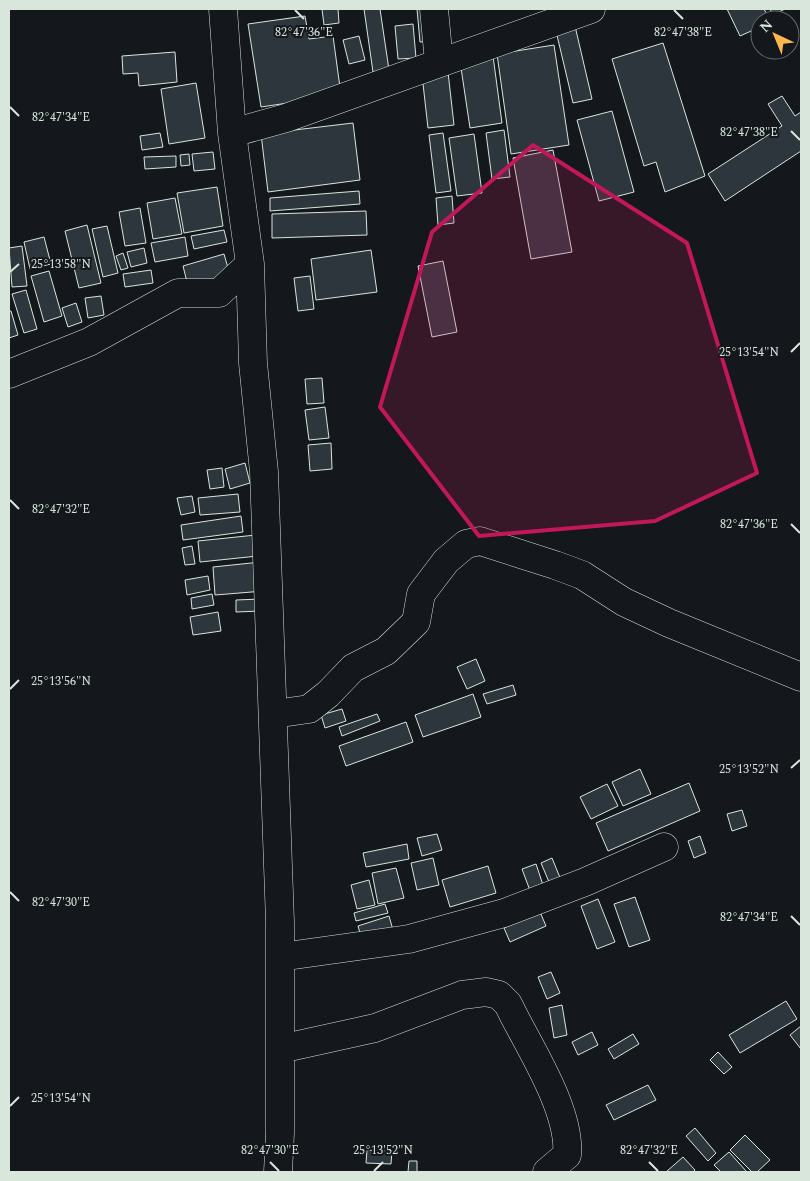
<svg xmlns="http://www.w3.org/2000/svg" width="810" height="1181" viewBox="0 0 810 1181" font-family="Spectral,serif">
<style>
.building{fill:#2c363c;stroke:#d8e6dc}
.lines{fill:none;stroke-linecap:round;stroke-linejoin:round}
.minor-casing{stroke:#d8e6dc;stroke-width:29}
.minor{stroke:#14181c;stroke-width:28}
.marked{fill:#c2185b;fill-opacity:0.2;stroke:#c2185b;stroke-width:4;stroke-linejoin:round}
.ticks{fill:none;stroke:#d8e6dc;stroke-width:2}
.ticks-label{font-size:12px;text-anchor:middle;fill:#d8e6dc;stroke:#14181c;stroke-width:4;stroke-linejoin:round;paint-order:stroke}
</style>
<rect width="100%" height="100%" fill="#14181c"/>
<path class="building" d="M 322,9 L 338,9 L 339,23 L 324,25 Z
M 364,9 L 380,9 L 389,70 L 373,72 Z
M 417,9 L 431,9 L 434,41 L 420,42 Z
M 727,9 L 764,9 L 770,20 L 760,20 L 760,27 L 740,36 Z
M 770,9 L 785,9 L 773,15 Z
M 305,16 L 309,39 L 333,36 L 341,95 L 261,107 L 248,24 Z
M 413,24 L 416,58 L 398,59 L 395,26 Z
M 575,26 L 592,99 L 573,103 L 556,31 Z
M 359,36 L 365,60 L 349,64 L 343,40 Z
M 663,43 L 705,176 L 665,192 L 656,162 L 644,166 L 612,59 Z
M 554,45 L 569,145 L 511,154 L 497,54 Z
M 175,52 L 177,82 L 139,86 L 138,73 L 123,74 L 122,56 Z
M 493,56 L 502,123 L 470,128 L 460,61 Z
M 448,72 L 454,125 L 428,128 L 422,75 Z
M 196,83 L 205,138 L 169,144 L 161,89 Z
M 782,96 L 795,116 L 801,112 L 801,151 L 725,201 L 708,174 L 782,126 L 768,104 Z
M 612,111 L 634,192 L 599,201 L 577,120 Z
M 353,123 L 360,180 L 268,192 L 261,134 Z
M 504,130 L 510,177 L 492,179 L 486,133 Z
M 160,133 L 163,147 L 142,150 L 140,136 Z
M 443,133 L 451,191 L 436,193 L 429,135 Z
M 474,134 L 482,193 L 457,196 L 449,138 Z
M 553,150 L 572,252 L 531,259 L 513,158 Z
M 213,152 L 215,169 L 194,171 L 192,154 Z
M 189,154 L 190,165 L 181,166 L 180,155 Z
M 176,156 L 176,167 L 145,169 L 144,157 Z
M 217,187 L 223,226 L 184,233 L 177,193 Z
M 359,191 L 360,204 L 270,211 L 270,198 Z
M 452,196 L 454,223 L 438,225 L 436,198 Z
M 175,198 L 182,234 L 153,239 L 147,203 Z
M 140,208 L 146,243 L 125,246 L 119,212 Z
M 366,211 L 367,235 L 272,238 L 272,214 Z
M 87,225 L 101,283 L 79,288 L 65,231 Z
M 107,226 L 118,273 L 103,277 L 92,229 Z
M 224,230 L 227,242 L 194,249 L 191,236 Z
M 44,237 L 51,264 L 30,269 L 24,242 Z
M 185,237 L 188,256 L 155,262 L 151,243 Z
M 22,246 L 27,286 L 12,287 L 9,248 Z
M 144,248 L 147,263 L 131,267 L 127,252 Z
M 371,250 L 377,292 L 316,300 L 311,259 Z
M 123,253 L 128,268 L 121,270 L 116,256 Z
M 224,254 L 230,275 L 188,286 L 183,266 Z
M 443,261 L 457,332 L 432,337 L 418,266 Z
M 151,270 L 153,283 L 125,287 L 123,274 Z
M 49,271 L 62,316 L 44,322 L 31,276 Z
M 310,276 L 314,309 L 298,311 L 294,278 Z
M 26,290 L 37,329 L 24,333 L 12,294 Z
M 101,296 L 104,315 L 88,318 L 85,298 Z
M 76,303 L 82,322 L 68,327 L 62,308 Z
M 9,311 L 11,311 L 18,335 L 9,338 Z
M 322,378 L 324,403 L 307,404 L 305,379 Z
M 325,407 L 329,438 L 309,440 L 305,410 Z
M 331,443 L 332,469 L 310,471 L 308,445 Z
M 245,463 L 250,483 L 230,489 L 225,469 Z
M 222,468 L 224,487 L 210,489 L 207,470 Z
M 238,494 L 240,512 L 200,515 L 198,498 Z
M 192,496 L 195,512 L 181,515 L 177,498 Z
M 241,516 L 243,532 L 183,540 L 181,525 Z
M 256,535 L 258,556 L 200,562 L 198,541 Z
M 192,546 L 195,564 L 185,565 L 182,548 Z
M 261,562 L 264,591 L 215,595 L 213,567 Z
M 208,576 L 210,590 L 187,595 L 185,580 Z
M 212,594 L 214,605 L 192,609 L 191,598 Z
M 261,599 L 261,611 L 236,612 L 236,600 Z
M 218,612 L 221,631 L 193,635 L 190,617 Z
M 476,659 L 485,681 L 467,689 L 457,667 Z
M 513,685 L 516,695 L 487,704 L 483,694 Z
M 473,694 L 481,717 L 423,737 L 415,715 Z
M 342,709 L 346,721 L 325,728 L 321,715 Z
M 377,714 L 380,721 L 342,736 L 339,727 Z
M 406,722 L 413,742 L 346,766 L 339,746 Z
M 640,769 L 651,794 L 623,806 L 612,782 Z
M 689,783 L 700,811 L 608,851 L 596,823 Z
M 607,784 L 618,806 L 591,819 L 580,797 Z
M 742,810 L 747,826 L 732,831 L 727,814 Z
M 437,834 L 442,850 L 422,856 L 417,838 Z
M 700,836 L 706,853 L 694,858 L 688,841 Z
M 407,844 L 409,859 L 366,867 L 363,853 Z
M 433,858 L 439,885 L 417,890 L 411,863 Z
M 552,858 L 563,885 L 552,889 L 541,863 Z
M 536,864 L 545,891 L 532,896 L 522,869 Z
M 488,866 L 496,893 L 450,907 L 442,880 Z
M 396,868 L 404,898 L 378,904 L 372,873 Z
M 369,880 L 375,905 L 357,909 L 351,885 Z
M 635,897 L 650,940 L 629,947 L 614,904 Z
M 598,899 L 615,942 L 597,949 L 581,906 Z
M 385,904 L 388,913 L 356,921 L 354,913 Z
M 540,912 L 546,926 L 510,942 L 504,928 Z
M 389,916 L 393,930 L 362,940 L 358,926 Z
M 551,972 L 560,993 L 547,999 L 538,977 Z
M 786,1001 L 797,1019 L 740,1053 L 729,1035 Z
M 562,1005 L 567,1035 L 554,1038 L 549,1008 Z
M 801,1026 L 801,1049 L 790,1035 Z
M 592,1032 L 598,1045 L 578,1055 L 572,1042 Z
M 633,1034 L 639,1044 L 614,1059 L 608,1049 Z
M 718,1052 L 732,1067 L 724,1074 L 710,1060 Z
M 648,1085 L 656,1100 L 614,1120 L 606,1105 Z
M 695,1128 L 716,1153 L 708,1161 L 686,1136 Z
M 745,1135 L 770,1160 L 757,1172 L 752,1172 L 730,1150 Z
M 367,1150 L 392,1151 L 391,1164 L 366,1163 Z
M 729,1152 L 747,1172 L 721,1172 L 714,1165 Z
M 683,1157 L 695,1170 L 693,1172 L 666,1172 Z
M 409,1161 L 417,1161 L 417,1172 L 408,1172 Z"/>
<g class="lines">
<defs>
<path id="minor" d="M 223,9 L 232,133 L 250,264 L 253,363 L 264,472 L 280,922 L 280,1133 L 278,1172
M 434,9 L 439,62
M 232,133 L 286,118 L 591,9
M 9,374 L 89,342 L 178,293 L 219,293 L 250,264
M 274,714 L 309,709 L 328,694 L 353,668 L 386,651 L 416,622 L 421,594 L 446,561 L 466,544 L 480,541 L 555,565 L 582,575 L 624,602 L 669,623 L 801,677
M 280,957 L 409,939 L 504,913 L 585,882 L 664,847
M 280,1049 L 375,1028 L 462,995 L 486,992 L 499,995 L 508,1004 L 514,1016 C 533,1053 571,1113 567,1155 L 547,1172"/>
</defs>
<use href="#minor" class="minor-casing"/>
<use href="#minor" class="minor"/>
</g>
<path class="marked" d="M 533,145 L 687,243 L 757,473 L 655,521 L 479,536 L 380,407 L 432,232 Z"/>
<path class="ticks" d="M 295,10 L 304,19M 674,10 L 683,19M 10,107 L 19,116M 791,131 L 800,140M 10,272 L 19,264M 791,352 L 800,343M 10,500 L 19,509M 791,524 L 800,533M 10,689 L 19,680M 791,768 L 800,760M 10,892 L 19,901M 791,916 L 800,925M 10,1106 L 19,1097M 270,1162 L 279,1171M 649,1162 L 658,1171M 374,1171 L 383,1162"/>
<g class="ticks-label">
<text x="304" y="36">82°47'36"E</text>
<text x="683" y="36">82°47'38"E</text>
<text x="61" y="121">82°47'34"E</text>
<text x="749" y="136">82°47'38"E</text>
<text x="61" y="268">25°13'58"N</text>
<text x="749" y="356">25°13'54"N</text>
<text x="61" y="513">82°47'32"E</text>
<text x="749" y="528">82°47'36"E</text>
<text x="61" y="685">25°13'56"N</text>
<text x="749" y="773">25°13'52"N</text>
<text x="61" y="906">82°47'30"E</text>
<text x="749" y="921">82°47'34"E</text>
<text x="61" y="1102">25°13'54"N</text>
<text x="270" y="1154">82°47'30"E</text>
<text x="649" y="1154">82°47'32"E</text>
<text x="383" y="1154">25°13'52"N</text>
</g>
<rect width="810" height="1181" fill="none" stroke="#d8e6dc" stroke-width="20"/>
<g transform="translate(775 35) rotate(316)"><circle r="24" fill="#14181c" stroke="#626a69"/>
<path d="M0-4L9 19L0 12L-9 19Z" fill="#ffb74d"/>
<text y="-8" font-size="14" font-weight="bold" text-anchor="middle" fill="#d8e6dc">N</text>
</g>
</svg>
